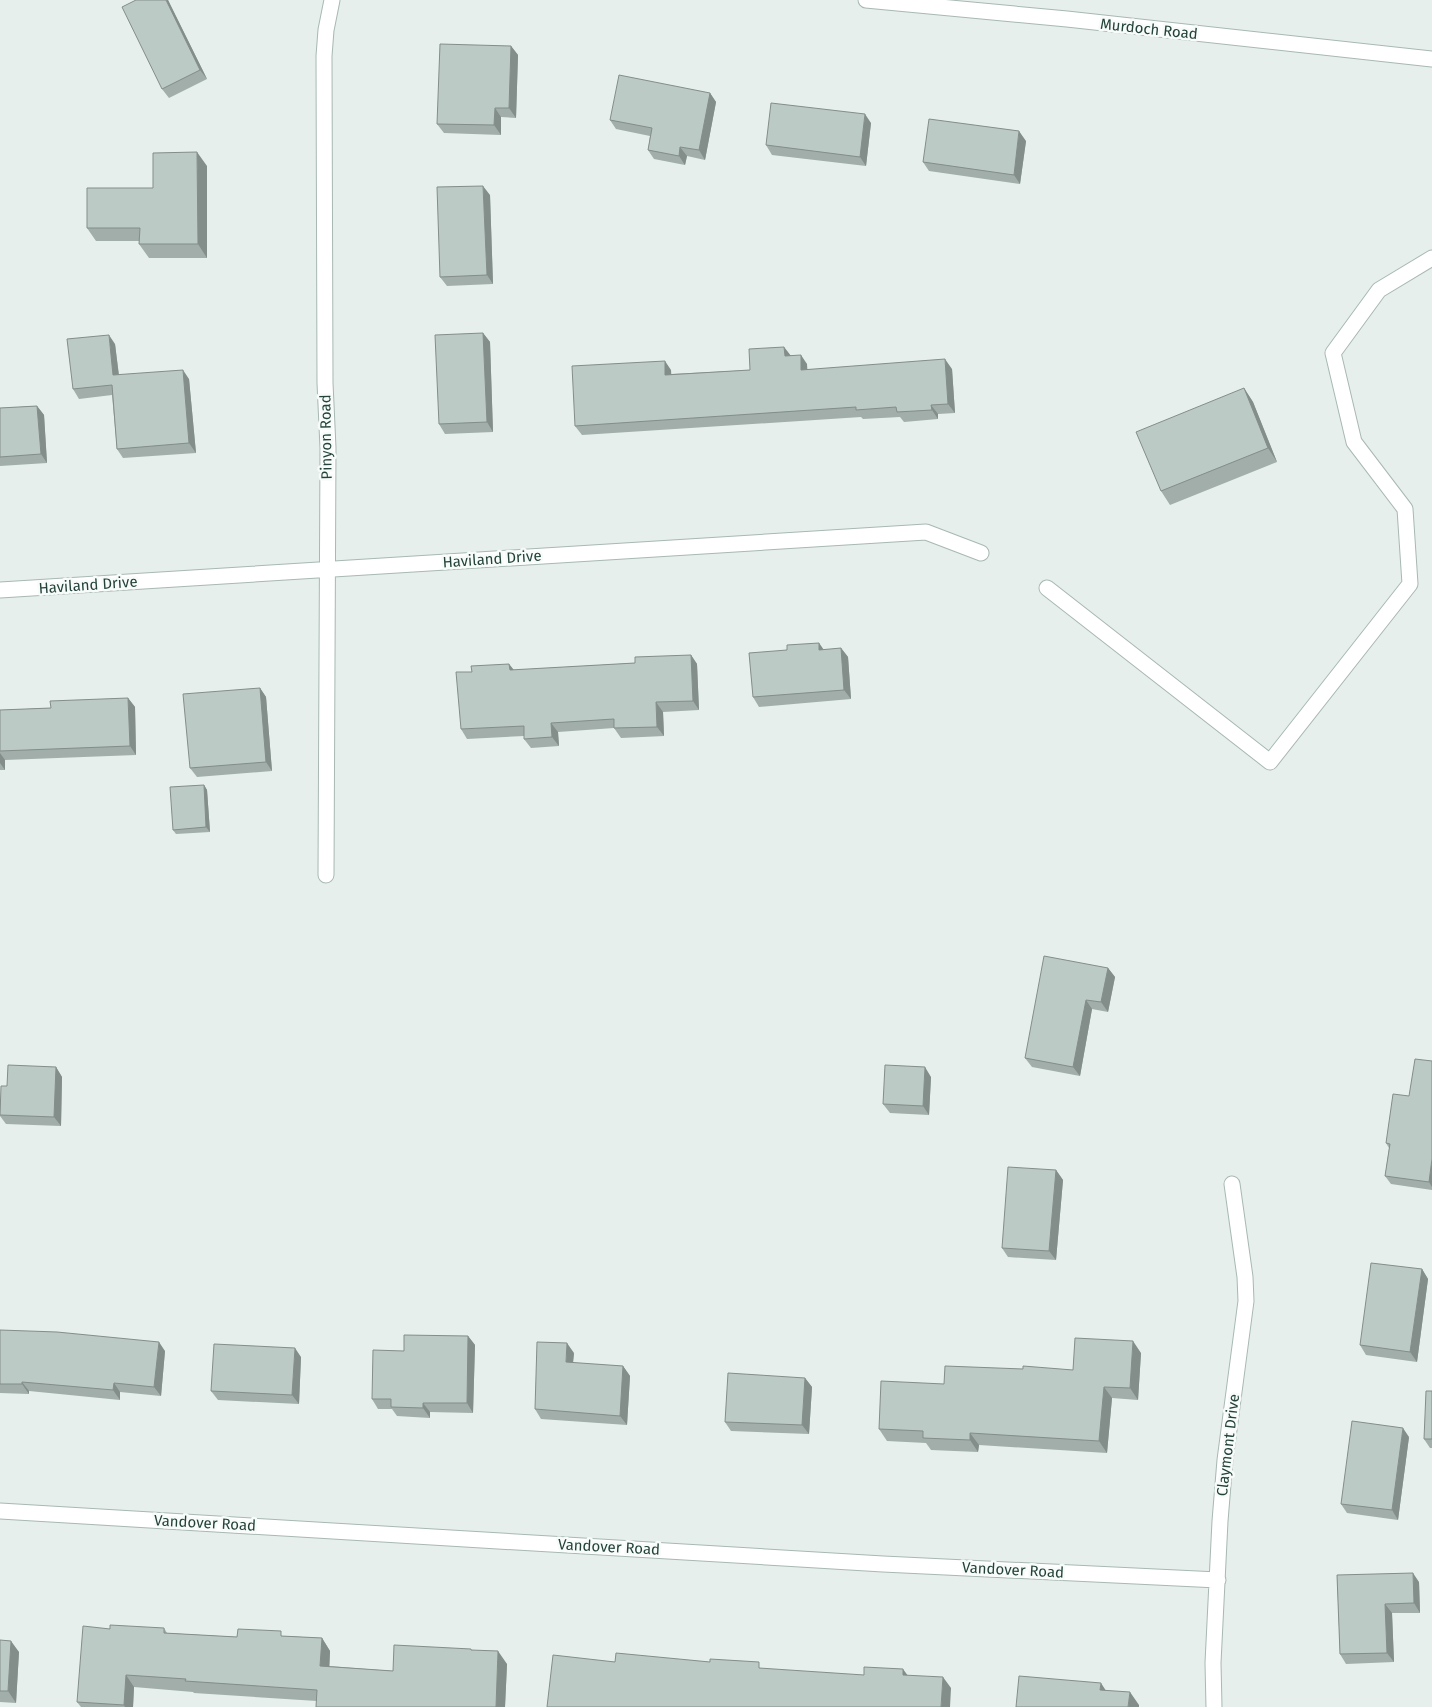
<svg xmlns="http://www.w3.org/2000/svg" width="1432" height="1707" viewBox="0 0 1432 1707" font-family="'Fira Sans',sans-serif">
<style>
.lines{fill:none;stroke-linecap:round;stroke-linejoin:round}
.lane-casing{stroke:#a8b8b2;stroke-width:17}
.street-casing{stroke:#a8b8b2;stroke-width:17}
.lane{stroke:#fff;stroke-width:15}
.street{stroke:#fff;stroke-width:15}
.wall{fill:#a1aea9}
.shaded-wall{fill:#838d89}
.building{fill:#bbcac4;stroke:#838d89}
.labels{text-anchor:middle;dominant-baseline:central;stroke-width:5;stroke-linejoin:round;paint-order:stroke}
.street-label{font-size:15px;fill:#24423a;stroke:#f7fbf9}
</style>
<rect width="100%" height="100%" fill="#e6efeb"/>
<g class="lines">
<defs>
<path id="lane" d="M 1047,588 L 1270,762 L 1410,584 L 1405,509 L 1354,442 L 1333,353 L 1379,290 L 1432,258"/>
<path id="street" d="M 866,0 L 1067,19 L 1432,59
M 0,590 L 926,532 L 981,553
M 326,875 L 328,448 L 325,383 L 324,56 L 326,30 L 332,0
M 0,1511 L 883,1564 L 1218,1580
M 1214,1707 L 1213,1663 L 1220,1521 L 1225,1460 L 1246,1301 L 1245,1277 L 1232,1184"/>
</defs>
<use href="#lane" class="lane-casing"/>
<use href="#street" class="street-casing"/>
<use href="#lane" class="lane"/>
<use href="#street" class="street"/>
</g>
<path class="wall" d="M 168,0 L 207,79 L 169,98 L 162,89 Z
M 511,46 L 518,55 L 516,118 L 501,117 L 501,135 L 444,133 L 437,124 Z
M 710,93 L 716,102 L 705,160 L 687,156 L 685,165 L 654,159 L 648,150 L 650,136 L 616,129 L 610,120 Z
M 871,123 L 866,166 L 772,155 L 766,145 Z
M 1026,141 L 1020,184 L 929,171 L 923,162 Z
M 207,166 L 207,258 L 149,258 L 139,244 L 139,241 L 96,241 L 87,228 L 153,188 Z
M 490,195 L 493,284 L 447,286 L 440,277 Z
M 483,333 L 490,342 L 493,432 L 445,434 L 439,424 Z
M 115,344 L 119,375 L 189,379 L 196,453 L 123,458 L 117,449 L 112,395 L 79,399 L 73,389 Z
M 784,347 L 790,355 L 807,364 L 807,369 L 952,369 L 955,413 L 938,414 L 938,419 L 904,422 L 900,417 L 863,419 L 861,417 L 582,435 L 575,426 L 671,370 L 671,374 L 750,370 Z
M 1244,388 L 1253,402 L 1277,462 L 1170,505 L 1161,491 Z
M 37,406 L 44,415 L 47,463 L 0,466 L 0,408 Z
M 819,643 L 824,650 L 841,648 L 848,657 L 851,699 L 759,707 L 753,697 L 787,650 Z
M 691,655 L 697,664 L 699,710 L 663,712 L 664,736 L 621,738 L 614,728 L 558,732 L 559,746 L 531,748 L 524,739 L 524,736 L 467,739 L 461,729 L 472,672 L 509,664 L 514,670 L 635,663 Z
M 260,688 L 266,697 L 272,771 L 197,777 L 190,768 Z
M 128,698 L 135,707 L 136,755 L 5,760 L 5,770 L 0,770 L 0,710 L 51,708 Z
M 204,785 L 207,790 L 210,832 L 176,834 L 173,830 Z
M 1108,968 L 1115,977 L 1108,1012 L 1092,1009 L 1080,1076 L 1032,1067 L 1025,1058 Z
M 1432,1061 L 1432,1190 L 1391,1184 L 1385,1176 L 1389,1148 L 1386,1143 L 1409,1096 Z
M 56,1067 L 62,1077 L 61,1126 L 6,1124 L 0,1116 L 0,1102 L 7,1086 Z
M 931,1077 L 929,1115 L 890,1113 L 883,1104 Z
M 1056,1170 L 1063,1180 L 1056,1260 L 1008,1257 L 1002,1248 Z
M 1422,1269 L 1428,1279 L 1417,1362 L 1366,1355 L 1360,1345 Z
M 0,1330 L 165,1351 L 161,1396 L 120,1392 L 120,1400 L 29,1391 L 29,1394 L 0,1393 Z
M 468,1336 L 475,1345 L 473,1413 L 430,1412 L 430,1418 L 397,1416 L 392,1409 L 378,1409 L 372,1399 L 404,1351 Z
M 574,1353 L 573,1363 L 623,1366 L 630,1376 L 627,1425 L 541,1419 L 535,1409 Z
M 1141,1353 L 1138,1400 L 1112,1398 L 1107,1453 L 979,1445 L 978,1452 L 931,1450 L 926,1443 L 887,1441 L 879,1429 L 944,1384 L 1023,1369 L 1073,1370 Z
M 301,1357 L 299,1404 L 218,1400 L 211,1391 Z
M 805,1378 L 812,1387 L 809,1434 L 731,1431 L 725,1422 Z
M 1432,1391 L 1432,1448 L 1430,1448 L 1424,1439 Z
M 1409,1437 L 1398,1520 L 1347,1513 L 1341,1504 Z
M 1337,1575 L 1419,1582 L 1420,1613 L 1392,1613 L 1394,1662 L 1346,1664 L 1340,1654 Z
M 164,1628 L 167,1633 L 237,1637 L 284,1636 L 322,1638 L 330,1651 L 329,1666 L 393,1671 L 472,1650 L 507,1664 L 505,1707 L 316,1707 L 317,1701 L 194,1693 L 193,1692 L 134,1687 L 133,1707 L 81,1707 L 77,1702 Z
M 0,1640 L 19,1652 L 16,1703 L 0,1702 Z"/>
<path class="shaded-wall" d="M 166,0 L 168,0 L 207,79 L 200,70 Z
M 511,46 L 518,55 L 516,118 L 509,108 Z
M 710,93 L 716,102 L 705,160 L 699,150 Z
M 495,108 L 501,117 L 501,135 L 494,125 Z
M 865,114 L 871,123 L 866,166 L 860,157 Z
M 1019,131 L 1026,141 L 1020,184 L 1014,175 Z
M 680,147 L 687,156 L 685,165 L 679,156 Z
M 197,152 L 207,166 L 207,258 L 198,244 Z
M 483,186 L 490,195 L 493,284 L 487,275 Z
M 483,333 L 490,342 L 493,432 L 487,422 Z
M 109,335 L 115,344 L 120,385 L 113,375 Z
M 784,347 L 791,356 L 785,356 Z
M 801,355 L 807,364 L 808,379 L 801,370 Z
M 945,359 L 952,369 L 955,413 L 948,404 Z
M 665,361 L 671,370 L 672,384 L 665,375 Z
M 183,370 L 189,379 L 196,453 L 189,443 Z
M 1244,388 L 1253,402 L 1277,462 L 1268,448 Z
M 931,405 L 938,414 L 938,419 L 932,410 Z
M 37,406 L 44,415 L 47,463 L 41,454 Z
M 819,643 L 825,652 L 819,650 Z
M 841,648 L 848,657 L 851,699 L 844,690 Z
M 691,655 L 697,664 L 699,710 L 693,701 Z
M 509,664 L 516,673 L 510,670 Z
M 260,688 L 266,697 L 272,771 L 266,762 Z
M 128,698 L 135,707 L 136,755 L 130,746 Z
M 656,702 L 663,712 L 664,736 L 657,727 Z
M 551,723 L 558,732 L 559,746 L 552,737 Z
M 0,753 L 5,760 L 5,770 L 0,763 Z
M 204,785 L 207,790 L 210,832 L 206,827 Z
M 1108,968 L 1115,977 L 1108,1012 L 1101,1002 Z
M 1086,1000 L 1092,1009 L 1080,1076 L 1073,1067 Z
M 56,1067 L 62,1077 L 61,1126 L 54,1117 Z
M 925,1067 L 931,1077 L 929,1115 L 923,1106 Z
M 1432,1159 L 1432,1187 L 1429,1182 Z
M 1056,1170 L 1063,1180 L 1056,1260 L 1049,1251 Z
M 1422,1269 L 1428,1279 L 1417,1362 L 1410,1352 Z
M 468,1336 L 475,1345 L 473,1413 L 467,1403 Z
M 1133,1341 L 1141,1353 L 1138,1400 L 1130,1388 Z
M 159,1342 L 165,1351 L 161,1396 L 154,1387 Z
M 567,1343 L 574,1353 L 572,1372 L 566,1362 Z
M 295,1348 L 301,1357 L 299,1404 L 292,1395 Z
M 623,1366 L 630,1376 L 627,1425 L 620,1416 Z
M 805,1378 L 812,1387 L 809,1434 L 802,1425 Z
M 22,1382 L 29,1391 L 29,1394 L 22,1384 Z
M 114,1383 L 120,1392 L 120,1400 L 113,1390 Z
M 1104,1387 L 1112,1398 L 1107,1453 L 1099,1441 Z
M 423,1403 L 430,1412 L 430,1418 L 423,1408 Z
M 1403,1428 L 1409,1437 L 1398,1520 L 1392,1510 Z
M 970,1433 L 979,1445 L 978,1452 L 970,1440 Z
M 1413,1573 L 1419,1582 L 1420,1613 L 1414,1603 Z
M 1385,1604 L 1392,1613 L 1394,1662 L 1387,1653 Z
M 322,1638 L 330,1651 L 329,1678 L 320,1666 Z
M 11,1641 L 19,1652 L 16,1703 L 8,1691 Z
M 498,1651 L 507,1664 L 505,1707 L 496,1707 Z
M 903,1669 L 911,1680 L 903,1675 Z
M 126,1675 L 134,1687 L 133,1707 L 125,1707 L 124,1705 Z
M 943,1677 L 951,1688 L 950,1707 L 941,1707 Z
M 1101,1683 L 1110,1697 L 1100,1690 Z
M 1130,1692 L 1139,1705 L 1139,1707 L 1128,1707 Z"/>
<path class="building" d="M 136,0 L 166,0 L 200,70 L 162,89 L 122,7 Z
M 440,44 L 511,46 L 509,108 L 495,108 L 494,125 L 437,124 Z
M 619,75 L 710,93 L 699,150 L 680,147 L 679,156 L 648,150 L 652,128 L 610,120 Z
M 771,103 L 865,114 L 860,157 L 766,145 Z
M 929,119 L 1019,131 L 1014,175 L 923,162 Z
M 197,152 L 198,244 L 139,244 L 140,228 L 87,228 L 87,188 L 153,188 L 153,153 Z
M 483,186 L 487,275 L 440,277 L 437,187 Z
M 483,333 L 487,422 L 439,424 L 435,335 Z
M 109,335 L 113,375 L 183,370 L 189,443 L 117,449 L 112,385 L 73,389 L 67,339 Z
M 784,347 L 785,356 L 801,355 L 801,370 L 945,359 L 948,404 L 931,405 L 932,410 L 897,412 L 896,407 L 856,410 L 856,407 L 575,426 L 572,366 L 665,361 L 665,375 L 750,370 L 749,349 Z
M 1244,388 L 1268,448 L 1161,491 L 1136,432 Z
M 37,406 L 41,454 L 0,457 L 0,408 Z
M 819,643 L 819,650 L 841,648 L 844,690 L 753,697 L 749,653 L 787,650 L 787,645 Z
M 691,655 L 693,701 L 656,702 L 657,727 L 614,728 L 614,719 L 551,723 L 552,737 L 524,739 L 524,726 L 461,729 L 456,672 L 472,672 L 471,666 L 509,664 L 510,670 L 635,663 L 635,657 Z
M 260,688 L 266,762 L 190,768 L 183,694 Z
M 128,698 L 130,746 L 0,751 L 0,710 L 51,708 L 50,701 Z
M 204,785 L 206,827 L 173,830 L 170,787 Z
M 1044,956 L 1108,968 L 1101,1002 L 1086,1000 L 1073,1067 L 1025,1058 Z
M 1415,1059 L 1432,1061 L 1432,1159 L 1429,1182 L 1385,1176 L 1390,1144 L 1386,1143 L 1393,1094 L 1409,1096 Z
M 8,1065 L 56,1067 L 54,1117 L 0,1115 L 1,1086 L 7,1086 Z
M 885,1065 L 925,1067 L 923,1106 L 883,1104 Z
M 1008,1167 L 1056,1170 L 1049,1251 L 1002,1248 Z
M 1371,1263 L 1422,1269 L 1410,1352 L 1360,1345 Z
M 0,1330 L 57,1332 L 159,1342 L 154,1387 L 114,1383 L 113,1390 L 22,1382 L 22,1384 L 0,1384 Z
M 404,1335 L 468,1336 L 467,1403 L 423,1403 L 423,1408 L 391,1407 L 391,1399 L 372,1399 L 373,1350 L 404,1351 Z
M 1075,1338 L 1133,1341 L 1130,1388 L 1104,1387 L 1099,1441 L 970,1433 L 970,1440 L 923,1438 L 923,1431 L 879,1429 L 881,1381 L 944,1384 L 945,1366 L 1023,1369 L 1023,1366 L 1073,1370 Z
M 537,1342 L 567,1343 L 566,1362 L 623,1366 L 620,1416 L 535,1409 Z
M 214,1344 L 295,1348 L 292,1395 L 211,1391 Z
M 728,1373 L 805,1378 L 802,1425 L 725,1422 Z
M 1426,1391 L 1432,1391 L 1432,1439 L 1424,1439 Z
M 1352,1421 L 1403,1428 L 1392,1510 L 1341,1504 Z
M 1413,1573 L 1414,1603 L 1385,1604 L 1387,1653 L 1340,1654 L 1337,1575 Z
M 110,1625 L 164,1628 L 164,1633 L 237,1637 L 238,1629 L 281,1631 L 281,1636 L 322,1638 L 320,1666 L 393,1671 L 394,1645 L 471,1649 L 471,1650 L 498,1651 L 496,1707 L 316,1707 L 317,1690 L 185,1681 L 186,1679 L 126,1675 L 124,1705 L 77,1702 L 83,1626 L 110,1629 Z
M 0,1640 L 11,1641 L 8,1691 L 0,1691 Z
M 616,1653 L 710,1662 L 710,1659 L 759,1662 L 759,1668 L 864,1675 L 864,1667 L 903,1669 L 903,1675 L 943,1677 L 941,1707 L 547,1707 L 553,1655 L 615,1662 Z
M 1019,1676 L 1101,1683 L 1100,1690 L 1130,1692 L 1128,1707 L 1016,1707 Z"/>
<g class="labels">
<g class="street-label">
<text transform="translate(1149 29) rotate(6)">Murdoch Road</text>
<text transform="translate(326 437) rotate(-91)">Pinyon Road</text>
<text transform="translate(492 559) rotate(-4)">Haviland Drive</text>
<text transform="translate(88 585) rotate(-4)">Haviland Drive</text>
<text transform="translate(1228 1445) rotate(-83)">Claymont Drive</text>
<text transform="translate(205 1523) rotate(3)">Vandover Road</text>
<text transform="translate(609 1547) rotate(3)">Vandover Road</text>
<text transform="translate(1013 1570) rotate(3)">Vandover Road</text>
</g>
</g>
</svg>
